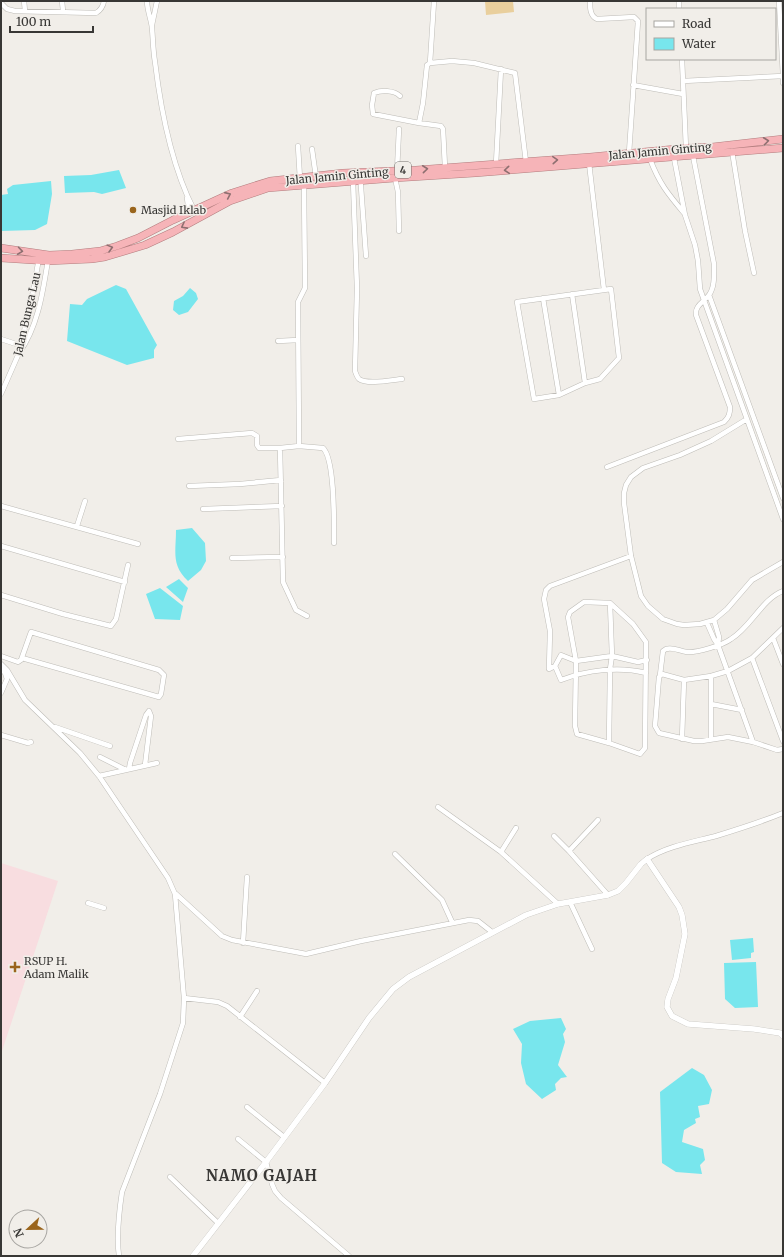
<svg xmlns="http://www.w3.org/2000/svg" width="784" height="1257" viewBox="0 0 784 1257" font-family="Merriweather,serif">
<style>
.medical{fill:#f8dde0}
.green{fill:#e9cf9d}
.water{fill:#78e6ed}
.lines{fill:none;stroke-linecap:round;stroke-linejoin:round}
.minor-casing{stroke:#bebcb7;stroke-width:5.5}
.tertiary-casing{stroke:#bebcb7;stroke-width:6}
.trunk-casing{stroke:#b27d7e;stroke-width:8}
.minor{stroke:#fff;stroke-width:4.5}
.tertiary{stroke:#fff;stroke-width:5.5}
.trunk{stroke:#f6b4b8;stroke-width:7}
.oneway{stroke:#8e6f70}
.poi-dot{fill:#9a651d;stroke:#f1eee9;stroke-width:1.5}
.labels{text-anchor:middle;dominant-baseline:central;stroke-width:3;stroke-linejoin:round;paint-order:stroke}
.shield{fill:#f1eee9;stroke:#706e6b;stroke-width:1}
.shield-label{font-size:10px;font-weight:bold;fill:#383735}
.street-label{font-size:11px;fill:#383735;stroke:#f1eee9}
.poi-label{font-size:11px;fill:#383735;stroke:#f1eee9;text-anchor:start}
.district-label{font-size:15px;font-weight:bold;letter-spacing:1px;fill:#383735;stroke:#f1eee9}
</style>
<rect width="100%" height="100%" fill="#f1eee9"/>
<path class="medical" d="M 1,863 L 58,881 L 1,1054 Z"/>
<path class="green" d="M 485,1 L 513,1 L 514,12 L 486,15 Z"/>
<path class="water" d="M 119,170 L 126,188 L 102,194 L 94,192 L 65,193 L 64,176 L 91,175 Z
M 51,181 L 52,194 L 47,224 L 35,230 L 1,231 L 1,195 L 8,194 L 7,189 L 13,185 Z
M 116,285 L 126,289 L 157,345 L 154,350 L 154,358 L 127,365 L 67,341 L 70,304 L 82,305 L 87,299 Z
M 190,288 L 196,293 L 198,299 L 188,312 L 179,315 L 173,310 L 174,301 L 183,296 Z
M 192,528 L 205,543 L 206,561 L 201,570 L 188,581 C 171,565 176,552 176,530 Z
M 179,579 L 188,588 L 183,602 L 166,587 Z
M 160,588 L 183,606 L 180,620 L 155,619 L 146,594 Z
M 753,938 L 754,952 L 751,953 L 751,958 L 732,960 L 730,940 Z
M 756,962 L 758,1007 L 735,1008 L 725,999 L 724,963 Z
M 561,1018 L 566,1029 L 563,1034 L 565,1042 L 558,1065 L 567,1077 L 561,1078 L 555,1084 L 556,1090 L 542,1099 L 526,1084 L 521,1063 L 522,1044 L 513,1029 L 530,1021 Z
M 692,1068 L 704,1075 L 712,1090 L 709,1104 L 698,1106 L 700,1117 L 695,1119 L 696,1123 L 684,1130 L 682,1142 L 703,1149 L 705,1160 L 700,1165 L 702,1174 L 676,1172 L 662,1163 L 660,1092 Z"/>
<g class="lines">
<defs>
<path id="minor" d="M 24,1 L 25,11
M 62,1 L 63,11
M 147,1 C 147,10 151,19 152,28 C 153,39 153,51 155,62 C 161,112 171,165 194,210
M 434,1 L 430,63 L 427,65 L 423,103 L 419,123 L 441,126 L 443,129 L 445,167
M 590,1 C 590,8 590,16 597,19 L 634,17 L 638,21 L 629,153
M 679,1 L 679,9
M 779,1 L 783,76
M 1,3 L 7,9 L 15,11 L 96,13 C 101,10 103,7 104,1
M 152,25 L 157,1
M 682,59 L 686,148
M 430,63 L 452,61 L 474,63 L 515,73 L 526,162
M 683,81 L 783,76 L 783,83
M 633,85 L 683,94
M 400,96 C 394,90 381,90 374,93 L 372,105 L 373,114 L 419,123
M 298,146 L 300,179
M 312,149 L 316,177
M 732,151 L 745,231 L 754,273
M 674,158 L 685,215 L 695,245 L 698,261 L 700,289 L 783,519
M 650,159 C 659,183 668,194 684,213
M 589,163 L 604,290
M 496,164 L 501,69
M 397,171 L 399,129
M 360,173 L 366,256
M 395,178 L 398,192 L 399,231
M 353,181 L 357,288 L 355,371 C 356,374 357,377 359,379 C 367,385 392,380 402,379
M 304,185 L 305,288 L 298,302 L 299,442 L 299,446 L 280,448 L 283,582 L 296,610 L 307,616
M 187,198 L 189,213
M 611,289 L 619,358 L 600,379 L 585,383 L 559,395 L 534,399 L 517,302 Z
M 572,294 L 585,383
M 709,295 L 783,498
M 543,298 L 559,395
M 1,339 L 22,346
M 278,341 L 298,340
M 19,353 C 38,327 43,291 48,260
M 1,394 L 19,353 L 20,345 L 29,314 L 39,258
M 747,419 L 711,441 L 680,455 L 643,468 L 631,477 L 626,485 L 624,493 L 624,503 L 631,556 L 641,596 L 648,606 L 663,619 L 677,624 L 684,625 L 700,624 L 714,620 L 727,609 L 752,580 L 783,562
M 178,439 L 252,433 L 257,436 L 257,445 L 259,448 L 280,448
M 299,446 L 323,448 C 335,459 334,524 334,543
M 607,467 L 724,422 C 729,417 730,414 730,407 L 696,315 C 695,305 703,303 709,295 C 715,287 714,274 714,264 L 693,156
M 189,486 L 240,484 L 281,480
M 1,506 L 138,544
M 203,509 L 282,506
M 77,526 L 85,501
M 1,546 L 125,582
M 631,556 L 550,586 L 546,590 L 544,599 L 550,631 L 549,669 L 555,666 L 561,655 L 576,661 L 612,656 L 638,662 L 647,660
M 232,558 L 283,557
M 1,595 L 63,614 L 111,626 L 116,619 L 128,565
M 584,602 L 610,603 L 633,624 L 646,642 L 645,748 L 640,754 L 609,743 L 577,734 L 575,726 L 576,661 L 568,617 L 570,612 Z
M 714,620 L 719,637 L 718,645 L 753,742
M 707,623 L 714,639 L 718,645
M 783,628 L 752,658 L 728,671 L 711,676 L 684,680 L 662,674 L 659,677 L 655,726 L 659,733 L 694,741 L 702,741 L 728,737 L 753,742 L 777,750 L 783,749
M 773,638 L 783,664
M 1,656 L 18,662 L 21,660 L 31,632 L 159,670 L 164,675 L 161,694 L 159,697 L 22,658
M 752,658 L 783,741
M 1,664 L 7,670 L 25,700 L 80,753 L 99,776 L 168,878 L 175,894 L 184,998 L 183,1023 L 160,1094 L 122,1192 C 119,1212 116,1235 119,1256
M 555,666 L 561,680 C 587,670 619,666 646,673
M 1,669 L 5,673 L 7,679 L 1,693
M 660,675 L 663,651 L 666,649 C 674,647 679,651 687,652 C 697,653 723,645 731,639 C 751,627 762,599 783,591
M 711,704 L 742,710
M 55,727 L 110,746
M 1,735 L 28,743 L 31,742
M 682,739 L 684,680
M 711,739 L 711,676
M 609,743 L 610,669 L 612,656 L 610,603
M 100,757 L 126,770
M 129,769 L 130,763 L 146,715 L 149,711 L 151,716 L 145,765
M 99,776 L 157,763
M 438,807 L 501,852 L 558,904
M 554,836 L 569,851 L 608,895
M 569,851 L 598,820
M 501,852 L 516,828
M 395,854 L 442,900 L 452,922
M 647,859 C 667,846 693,842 716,836 C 739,829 761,822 783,813
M 176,894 L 222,936 L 232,940 L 301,953 L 306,954 L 361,941 L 469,920 L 478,921 L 492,932
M 570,902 L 592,949
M 88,903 L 104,908
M 243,943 L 247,877
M 184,998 L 218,1002 L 227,1006 L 325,1083
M 240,1017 L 257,991
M 247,1107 L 284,1137
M 238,1139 L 266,1162 L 272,1184 L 275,1191 L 281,1198 L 349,1256
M 170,1177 L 218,1223"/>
<path id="tertiary" d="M 193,1256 L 266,1162 L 325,1083 L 369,1018 L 393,989 L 409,977 L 526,915 L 558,904 L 608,895 L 618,891 L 626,883 L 641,864 L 647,859 L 679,907 L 682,915 L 685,934 L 676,978 L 668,999 L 667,1007 L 672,1016 L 688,1024 L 754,1029 L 780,1033 L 783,1036"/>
<path id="trunk" d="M 1,248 L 49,255 L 72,254 L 100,251 L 117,246 L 138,238 L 173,220 L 232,193 L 270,181 L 343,173 L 416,170 L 590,157 L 686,148 L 712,147 L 783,139
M 1,258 L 48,261 L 92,259 L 105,257 L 145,245 L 173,232 L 230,201 L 268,188 L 395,178 L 475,173 L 783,148"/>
</defs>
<use href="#minor" class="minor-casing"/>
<use href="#tertiary" class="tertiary-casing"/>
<use href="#trunk" class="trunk-casing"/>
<use href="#minor" class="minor"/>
<use href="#tertiary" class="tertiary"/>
<use href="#trunk" class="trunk"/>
</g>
<defs><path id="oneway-chevron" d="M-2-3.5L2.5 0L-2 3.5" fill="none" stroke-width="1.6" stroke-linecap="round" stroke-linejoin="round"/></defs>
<g class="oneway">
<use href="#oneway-chevron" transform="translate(766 141) rotate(-7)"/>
<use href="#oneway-chevron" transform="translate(555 160) rotate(-4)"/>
<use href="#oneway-chevron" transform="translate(425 169) rotate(-6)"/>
<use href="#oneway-chevron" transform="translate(507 170) rotate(175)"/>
<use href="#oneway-chevron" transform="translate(228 195) rotate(-24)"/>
<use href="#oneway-chevron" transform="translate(184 226) rotate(152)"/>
<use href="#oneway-chevron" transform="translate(110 248) rotate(-15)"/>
<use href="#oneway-chevron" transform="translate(20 251) rotate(8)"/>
</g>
<g class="poi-dot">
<circle cx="133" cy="210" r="4"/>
<path d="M13 961h4v4h4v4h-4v4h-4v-4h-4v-4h4z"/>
</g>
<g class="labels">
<rect class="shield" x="395" y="162" width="16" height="16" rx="3"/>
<g class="shield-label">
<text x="403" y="170">4</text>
</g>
<g class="street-label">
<text transform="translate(660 151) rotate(-5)">Jalan Jamin Ginting</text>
<text transform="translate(337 176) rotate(-5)">Jalan Jamin Ginting</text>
<text transform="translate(27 314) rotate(-77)">Jalan Bunga Lau</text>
</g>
<g class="poi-label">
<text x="141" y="210">Masjid Iklab</text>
<text x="24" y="961">RSUP H.<tspan x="24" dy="13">Adam Malik</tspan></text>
</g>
<g class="district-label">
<text x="262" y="1175">NAMO GAJAH</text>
</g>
</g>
<rect width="784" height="1257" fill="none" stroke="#383735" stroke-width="4"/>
<rect x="646" y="8" width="130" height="52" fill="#f1eee9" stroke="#a7a5a1"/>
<rect x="654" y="21" width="20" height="6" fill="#ffffff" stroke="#a7a5a1"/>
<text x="682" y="28" font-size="12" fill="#383735">Road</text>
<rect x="654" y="38" width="20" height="12" fill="#78e6ed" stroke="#a7a5a1"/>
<text x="682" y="48" font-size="12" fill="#383735">Water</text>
<g transform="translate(28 1229) rotate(248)"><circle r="19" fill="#f1eee9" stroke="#a7a5a1"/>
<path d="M0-3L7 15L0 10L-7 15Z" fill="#9a651d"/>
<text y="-6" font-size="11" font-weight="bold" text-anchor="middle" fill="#383735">N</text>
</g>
<path d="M10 26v6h83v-6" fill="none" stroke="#383735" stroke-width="2"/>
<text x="16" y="26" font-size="12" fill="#383735" stroke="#f1eee9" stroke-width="3" paint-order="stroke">100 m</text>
</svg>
